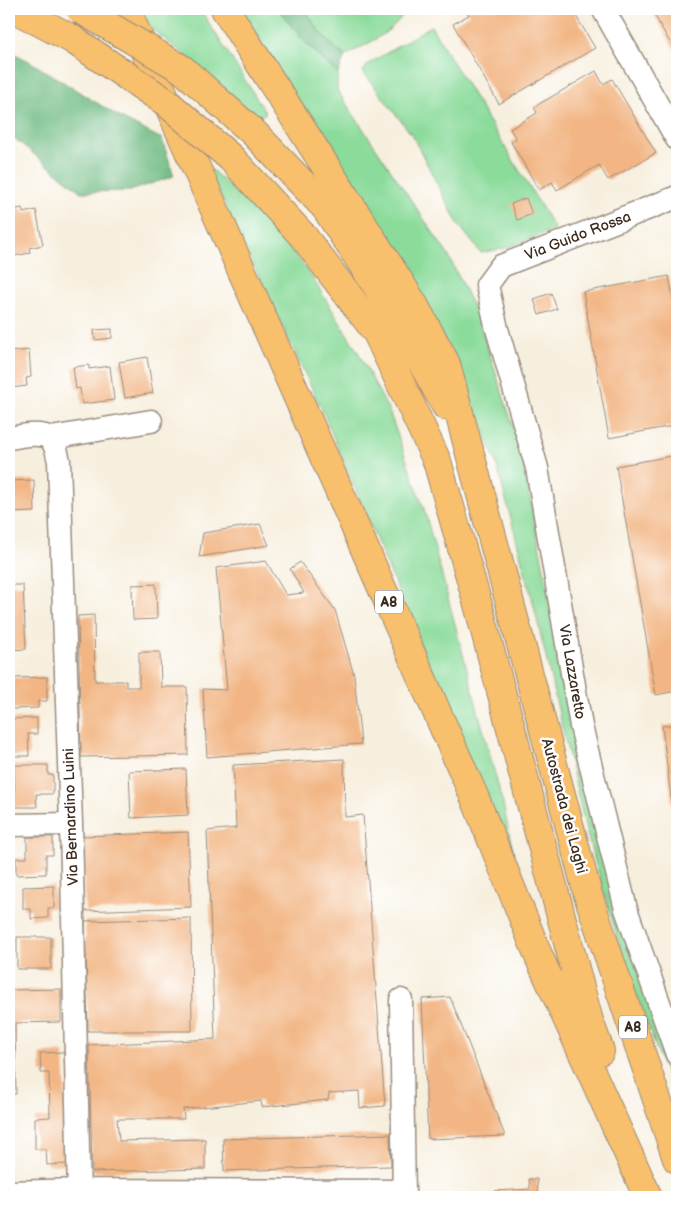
<svg xmlns="http://www.w3.org/2000/svg" width="686" height="1206" viewBox="0 0 686 1206" font-family="'Balsamiq Sans',sans-serif">
<style>
.green{fill:#8bdb9b;stroke:#63825c}
.forest{fill:#70bb83;stroke:#567250}
.building{fill:#f2b583}
.lines{fill:none;stroke-linecap:round;stroke-linejoin:round}
.street-casing{stroke:#998c7e;stroke-width:25}
.highway-casing{stroke:#998c7e;stroke-width:30}
.street{stroke:#fff;stroke-width:22}
.highway{stroke:#f8bf6c;stroke-width:28}
.highway-bridge-casing{stroke:#998c7e;stroke-width:30;stroke-linecap:butt}
.highway-bridge{stroke:#f8bf6c;stroke-width:28}
.labels{text-anchor:middle;dominant-baseline:central;stroke-width:5;stroke-linejoin:round;paint-order:stroke}
.shield{fill:#fff;stroke:#766a62;stroke-width:1}
.shield-label{font-size:14px;font-weight:bold;fill:#3b2a1e}
.street-label{font-size:15px;fill:#3b2a1e;stroke:#fff}
</style>
<rect width="100%" height="100%" fill="#fff"/>
<filter id="ink" filterUnits="userSpaceOnUse"><feTurbulence type="fractalNoise" baseFrequency=".02" numOctaves="2"/><feDisplacementMap in="SourceGraphic" scale="10" xChannelSelector="R" yChannelSelector="G"/><feConvolveMatrix kernelMatrix="1 2 1 2 8 2 1 2 1" color-interpolation-filters="sRGB"/></filter>
<filter id="wash" filterUnits="userSpaceOnUse"><feTurbulence type="fractalNoise" baseFrequency=".0096" numOctaves="4" result="noise"/><feDisplacementMap in="SourceGraphic" scale="20" xChannelSelector="R" yChannelSelector="G"/><feGaussianBlur stdDeviation="1.12" result="paint"/><feColorMatrix in="noise" values="0 0 0 0 0 0 0 0 0 0 0 0 0 0 0 0 0 1.4 0 .05"/><feComposite in="paint" operator="in"/></filter>
<g filter="url(#wash)">
<rect width="100%" height="100%" fill="#f7efde"/>
<path class="green" d="M 140,9 L 200,9 L 266,113 L 257,119 L 207,72 L 145,24 Z
M 241,9 L 278,9 L 302,39 L 338,74 L 337,90 L 448,255 L 476,313 L 519,444 L 559,644 L 616,908 L 677,1077 L 677,1104 L 623,958 L 587,834 L 535,610 L 496,462 L 455,357 Z
M 305,9 L 406,9 C 394,33 368,43 345,56 C 329,44 315,27 305,9 Z
M 431,26 L 555,229 L 506,248 L 481,253 L 458,224 L 412,135 L 363,72 L 367,65 Z
M 212,170 L 278,233 L 312,277 L 358,352 L 389,411 L 425,512 L 503,804 L 519,880 L 323,412 L 209,171 Z"/>
<path class="forest" d="M 278,9 L 305,9 C 315,27 329,44 345,56 L 338,74 L 302,39 Z
M 9,51 L 29,61 L 123,119 L 162,139 L 174,176 L 130,191 L 81,192 L 9,134 Z"/>
<g id="blocks">
<path class="building" d="M 465,9 L 572,9 L 595,48 L 499,104 L 453,24 L 469,15 Z
M 651,9 L 677,9 L 677,55 Z
M 596,71 L 603,84 L 612,79 L 656,153 L 608,180 L 599,165 L 557,190 L 552,182 L 539,190 L 511,142 L 516,139 L 510,129 L 537,113 L 534,107 Z
M 526,198 L 532,214 L 517,220 L 511,204 Z
M 22,208 L 23,213 L 36,210 L 43,245 L 29,248 L 30,253 L 14,256 L 11,239 L 9,240 L 9,210 Z
M 669,276 L 677,322 L 677,425 L 609,438 L 583,292 Z
M 551,293 L 557,309 L 539,315 L 534,299 Z
M 112,329 L 112,338 L 95,340 L 94,330 Z
M 29,350 L 31,377 L 26,378 L 27,386 L 10,388 L 9,352 Z
M 147,357 L 153,393 L 125,398 L 119,362 Z
M 89,365 L 89,369 L 110,366 L 114,400 L 82,404 L 80,388 L 76,389 L 73,367 Z
M 677,455 L 677,691 L 656,695 L 616,466 Z
M 34,480 L 35,512 L 9,513 L 9,481 Z
M 260,524 L 269,545 L 199,557 L 203,533 Z
M 266,561 L 286,595 L 304,593 L 290,569 L 300,562 L 335,610 L 354,675 L 361,744 L 207,757 L 203,689 L 227,690 L 216,568 Z
M 156,584 L 157,619 L 133,620 L 132,585 Z
M 9,585 L 23,585 L 26,649 L 9,650 Z
M 94,615 L 95,681 L 126,681 L 126,687 L 139,687 L 139,652 L 160,652 L 161,687 L 187,687 L 188,755 L 81,757 L 78,616 Z
M 47,677 L 47,701 L 38,701 L 38,708 L 11,709 L 10,693 L 14,693 L 13,678 Z
M 37,718 L 37,734 L 28,734 L 29,756 L 10,756 L 9,719 Z
M 677,724 L 677,838 L 676,838 L 662,726 Z
M 344,759 L 345,817 L 363,815 L 385,1106 L 360,1108 L 359,1091 L 329,1093 L 328,1100 L 262,1107 L 261,1101 L 183,1109 L 184,1119 L 117,1119 L 119,1141 L 205,1139 L 205,1169 L 92,1172 L 89,1045 L 215,1039 L 207,831 L 236,828 L 233,765 Z
M 14,765 L 48,765 L 48,775 L 53,775 L 53,794 L 36,794 L 37,807 L 15,807 Z
M 186,769 L 188,815 L 131,818 L 129,771 Z
M 188,832 L 191,907 L 85,911 L 82,836 Z
M 27,837 L 53,837 L 53,855 L 46,855 L 46,874 L 16,875 L 16,858 L 27,858 Z
M 54,886 L 54,908 L 48,908 L 48,918 L 31,919 L 31,909 L 23,909 L 23,887 Z
M 191,918 L 192,1031 L 88,1031 L 85,921 Z
M 17,937 L 51,937 L 51,969 L 17,969 Z
M 61,989 L 61,1022 L 15,1023 L 16,1094 L 9,1094 L 9,990 Z
M 450,997 L 505,1136 L 428,1139 L 422,999 Z
M 64,1052 L 68,1164 L 47,1165 L 46,1149 L 35,1149 L 35,1118 L 50,1117 L 49,1073 L 41,1073 L 40,1053 Z
M 390,1134 L 391,1166 L 224,1171 L 223,1139 Z
M 529,1179 L 537,1179 L 538,1196 L 496,1197 L 495,1191 L 530,1189 Z"/>
</g>
</g>
<g filter="url(#ink)">
<use href="#blocks" fill-opacity="0" stroke="#998c7e" stroke-width="1"/>
<g class="lines">
<defs>
<path id="street" d="M 603,9 L 677,139
M 677,197 L 501,266 L 487,285 L 497,329 L 537,468 L 581,726 L 626,909 L 677,1054
M 9,438 C 23,436 37,432 51,438 L 151,421
M 51,438 L 56,449 L 59,461 L 71,824 L 79,1197
M 9,825 L 71,824
M 401,1000 L 404,1197
M 9,1192 L 79,1190 L 404,1191"/>
<path id="highway" d="M 126,9 L 474,796 L 539,957 L 648,1197
M 225,9 L 413,303 L 446,364 L 588,895 L 677,1159
M 254,133 L 325,207 L 394,312 L 446,406
M 303,236 L 377,333 L 437,461 L 477,601 L 589,1021 L 600,1051"/>
</defs>
<use href="#street" class="street-casing"/>
<use href="#highway" class="highway-casing"/>
<use href="#street" class="street"/>
<use href="#highway" class="highway"/>
<defs>
<path id="highway-bridge" d="M 15,9 L 72,39 L 167,103 L 231,158 L 303,236
M 80,9 L 182,69 L 254,133"/>
</defs>
<use href="#highway-bridge" class="highway-bridge-casing"/>
<use href="#highway-bridge" class="highway-bridge"/>
</g>
</g>
<g class="labels">
<g class="shield">
<rect x="375" y="590.5" width="28" height="23" rx="4"/>
<rect x="619" y="1015.5" width="28" height="23" rx="4"/>
</g>
<g class="shield-label">
<text x="389" y="602">A8</text>
<text x="633" y="1027">A8</text>
</g>
<g class="street-label">
<text transform="translate(578 236) rotate(-21)">Via Guido Rossa</text>
<text transform="translate(572 672) rotate(80)">Via Lazzaretto</text>
<text transform="translate(564 806) rotate(75)">Autostrada dei Laghi</text>
<text transform="translate(71 817) rotate(-92)">Via Bernardino Luini</text>
</g>
</g>
<rect width="686" height="1206" fill="none" stroke="#fff" stroke-width="30"/>
</svg>
